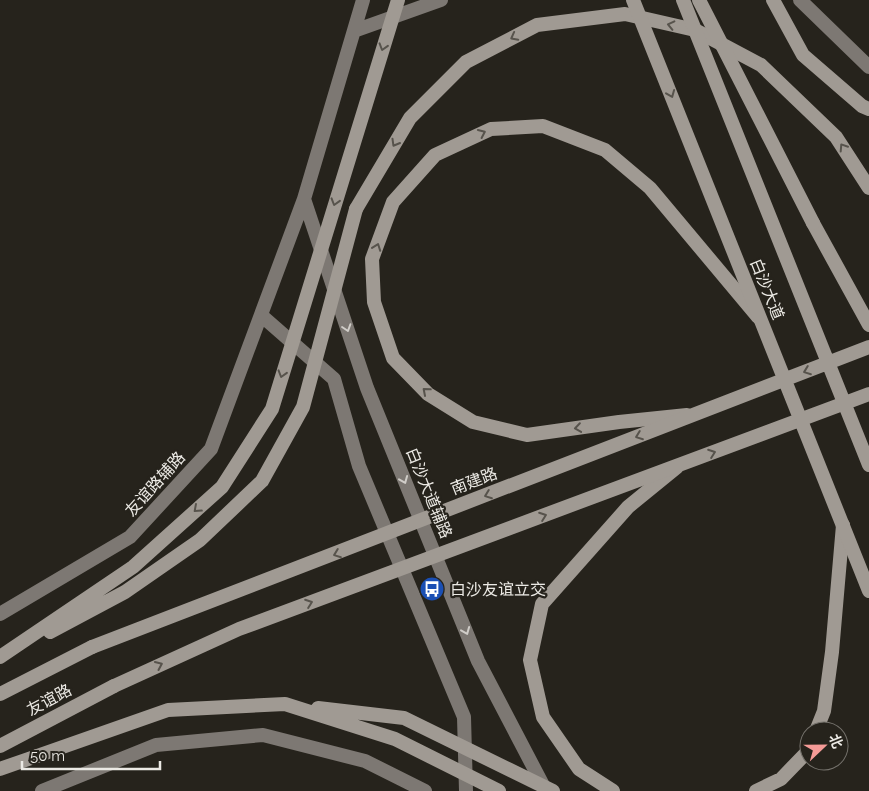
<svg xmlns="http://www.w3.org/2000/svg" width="869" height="791" viewBox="0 0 869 791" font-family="Raleway,'Noto Sans SC',sans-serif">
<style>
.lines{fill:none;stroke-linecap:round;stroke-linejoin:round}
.secondary{stroke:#7d7873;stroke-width:14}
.trunk{stroke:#a09a93;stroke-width:14}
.trunk-bridge{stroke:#a09a93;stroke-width:14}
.oneway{stroke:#57534c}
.oneway2{stroke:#d0cdc8}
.labels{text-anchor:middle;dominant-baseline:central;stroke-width:4.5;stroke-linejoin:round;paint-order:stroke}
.street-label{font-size:16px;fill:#ebe9e4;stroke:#26231c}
.poi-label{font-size:16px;fill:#ebe9e4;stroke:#26231c;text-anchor:start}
</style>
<rect width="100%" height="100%" fill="#26231c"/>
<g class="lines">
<path class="secondary" d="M 800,0 L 869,67
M 354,31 L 441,0
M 304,199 L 367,388 L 478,661 L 546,791
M 262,316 L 334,379 L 359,466 L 464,717 L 466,791
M 0,614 L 130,537 L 211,449 L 304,199 L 363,0
M 42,791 L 156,745 L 263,735 L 365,761 L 425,791"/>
<path class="trunk" d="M 773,0 L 803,55 L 862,106 L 869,109
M 356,209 L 410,118 L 466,62 L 537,25 L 625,14 L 695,30 L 761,65 L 836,137 L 869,188
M 813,223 L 869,325
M 687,415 L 619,422 L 527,435 L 473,422 L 428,394 L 393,358 L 374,302 L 372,259 L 393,202 L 435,155 L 491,129 L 543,126 L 605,150 L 650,188 L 758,317
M 0,694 L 92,647
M 816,731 L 824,711 L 832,652 L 843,525
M 0,746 L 114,686
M 0,769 L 37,756
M 613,791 L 579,769 L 543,717 L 530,660 L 542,604 L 628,507 L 677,467
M 756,791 L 781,779 L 809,750"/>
<path class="trunk-bridge" d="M 633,0 L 869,591
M 683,0 L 869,465
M 699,0 L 813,223
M 50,632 L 125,592 L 200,540 L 262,481 L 303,407 L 356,209
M 92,647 L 869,347
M 0,657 L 133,567 L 222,487 L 272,409 L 398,0
M 114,686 L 239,629 L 869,394
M 318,708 L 404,718 L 553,791
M 37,756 L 168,710 L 285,704 L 395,739 L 499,791"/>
</g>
<defs><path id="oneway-chevron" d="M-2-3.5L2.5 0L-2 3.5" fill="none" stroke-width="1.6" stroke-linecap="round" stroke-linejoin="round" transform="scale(1.25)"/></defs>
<g class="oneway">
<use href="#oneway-chevron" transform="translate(671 25) rotate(-167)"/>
<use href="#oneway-chevron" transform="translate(514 37) rotate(152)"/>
<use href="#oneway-chevron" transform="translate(383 47) rotate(107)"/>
<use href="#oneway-chevron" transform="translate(671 94) rotate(68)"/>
<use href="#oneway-chevron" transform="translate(482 133) rotate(-25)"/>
<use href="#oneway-chevron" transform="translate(395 143) rotate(120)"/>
<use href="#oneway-chevron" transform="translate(843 147) rotate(-123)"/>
<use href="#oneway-chevron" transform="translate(335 202) rotate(107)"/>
<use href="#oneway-chevron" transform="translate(377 247) rotate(-70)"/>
<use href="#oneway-chevron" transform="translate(807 371) rotate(159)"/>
<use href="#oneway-chevron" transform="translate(282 374) rotate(107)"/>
<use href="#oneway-chevron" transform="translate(426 391) rotate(-139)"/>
<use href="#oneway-chevron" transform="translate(578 428) rotate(172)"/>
<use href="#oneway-chevron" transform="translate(639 436) rotate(159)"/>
<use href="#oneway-chevron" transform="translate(712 453) rotate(-20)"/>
<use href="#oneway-chevron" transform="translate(488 495) rotate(159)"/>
<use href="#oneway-chevron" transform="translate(197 509) rotate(138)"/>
<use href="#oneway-chevron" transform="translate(543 516) rotate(-20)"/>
<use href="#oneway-chevron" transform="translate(337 554) rotate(159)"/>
<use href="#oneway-chevron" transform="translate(309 603) rotate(-20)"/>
<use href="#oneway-chevron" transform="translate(159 665) rotate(-24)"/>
</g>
<g class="oneway2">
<use href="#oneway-chevron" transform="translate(347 328) rotate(72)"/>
<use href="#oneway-chevron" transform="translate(404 480) rotate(68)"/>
<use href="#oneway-chevron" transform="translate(466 631) rotate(68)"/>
</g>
<defs>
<symbol id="bus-disc" viewBox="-11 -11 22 22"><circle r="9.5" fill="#1a4fb4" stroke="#26231c"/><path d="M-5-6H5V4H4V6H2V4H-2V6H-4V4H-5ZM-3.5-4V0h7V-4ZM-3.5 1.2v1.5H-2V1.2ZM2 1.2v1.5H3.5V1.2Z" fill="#fff"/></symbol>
</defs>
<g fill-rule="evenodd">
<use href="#bus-disc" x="418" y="575" width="28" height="28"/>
</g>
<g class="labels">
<g class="street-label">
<text transform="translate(767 289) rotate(68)">白沙大道</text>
<text transform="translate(474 481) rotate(-21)">南建路</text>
<text transform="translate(155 484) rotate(-48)">友谊路辅路</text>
<text transform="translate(429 493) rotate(68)">白沙大道辅路</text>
<text transform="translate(49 700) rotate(-28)">友谊路</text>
</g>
<g class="poi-label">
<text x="450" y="589">白沙友谊立交</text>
</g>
</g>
<g transform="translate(824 746) rotate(68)"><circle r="24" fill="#26231c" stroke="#75726c"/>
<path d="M0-4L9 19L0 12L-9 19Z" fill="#f59b97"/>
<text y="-8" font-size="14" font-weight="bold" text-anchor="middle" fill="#ebe9e4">北</text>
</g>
<path d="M22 761v8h138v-8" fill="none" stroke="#ebe9e4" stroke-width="2.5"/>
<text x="30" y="761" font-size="15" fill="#ebe9e4" stroke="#26231c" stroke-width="4" paint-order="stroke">50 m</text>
</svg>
